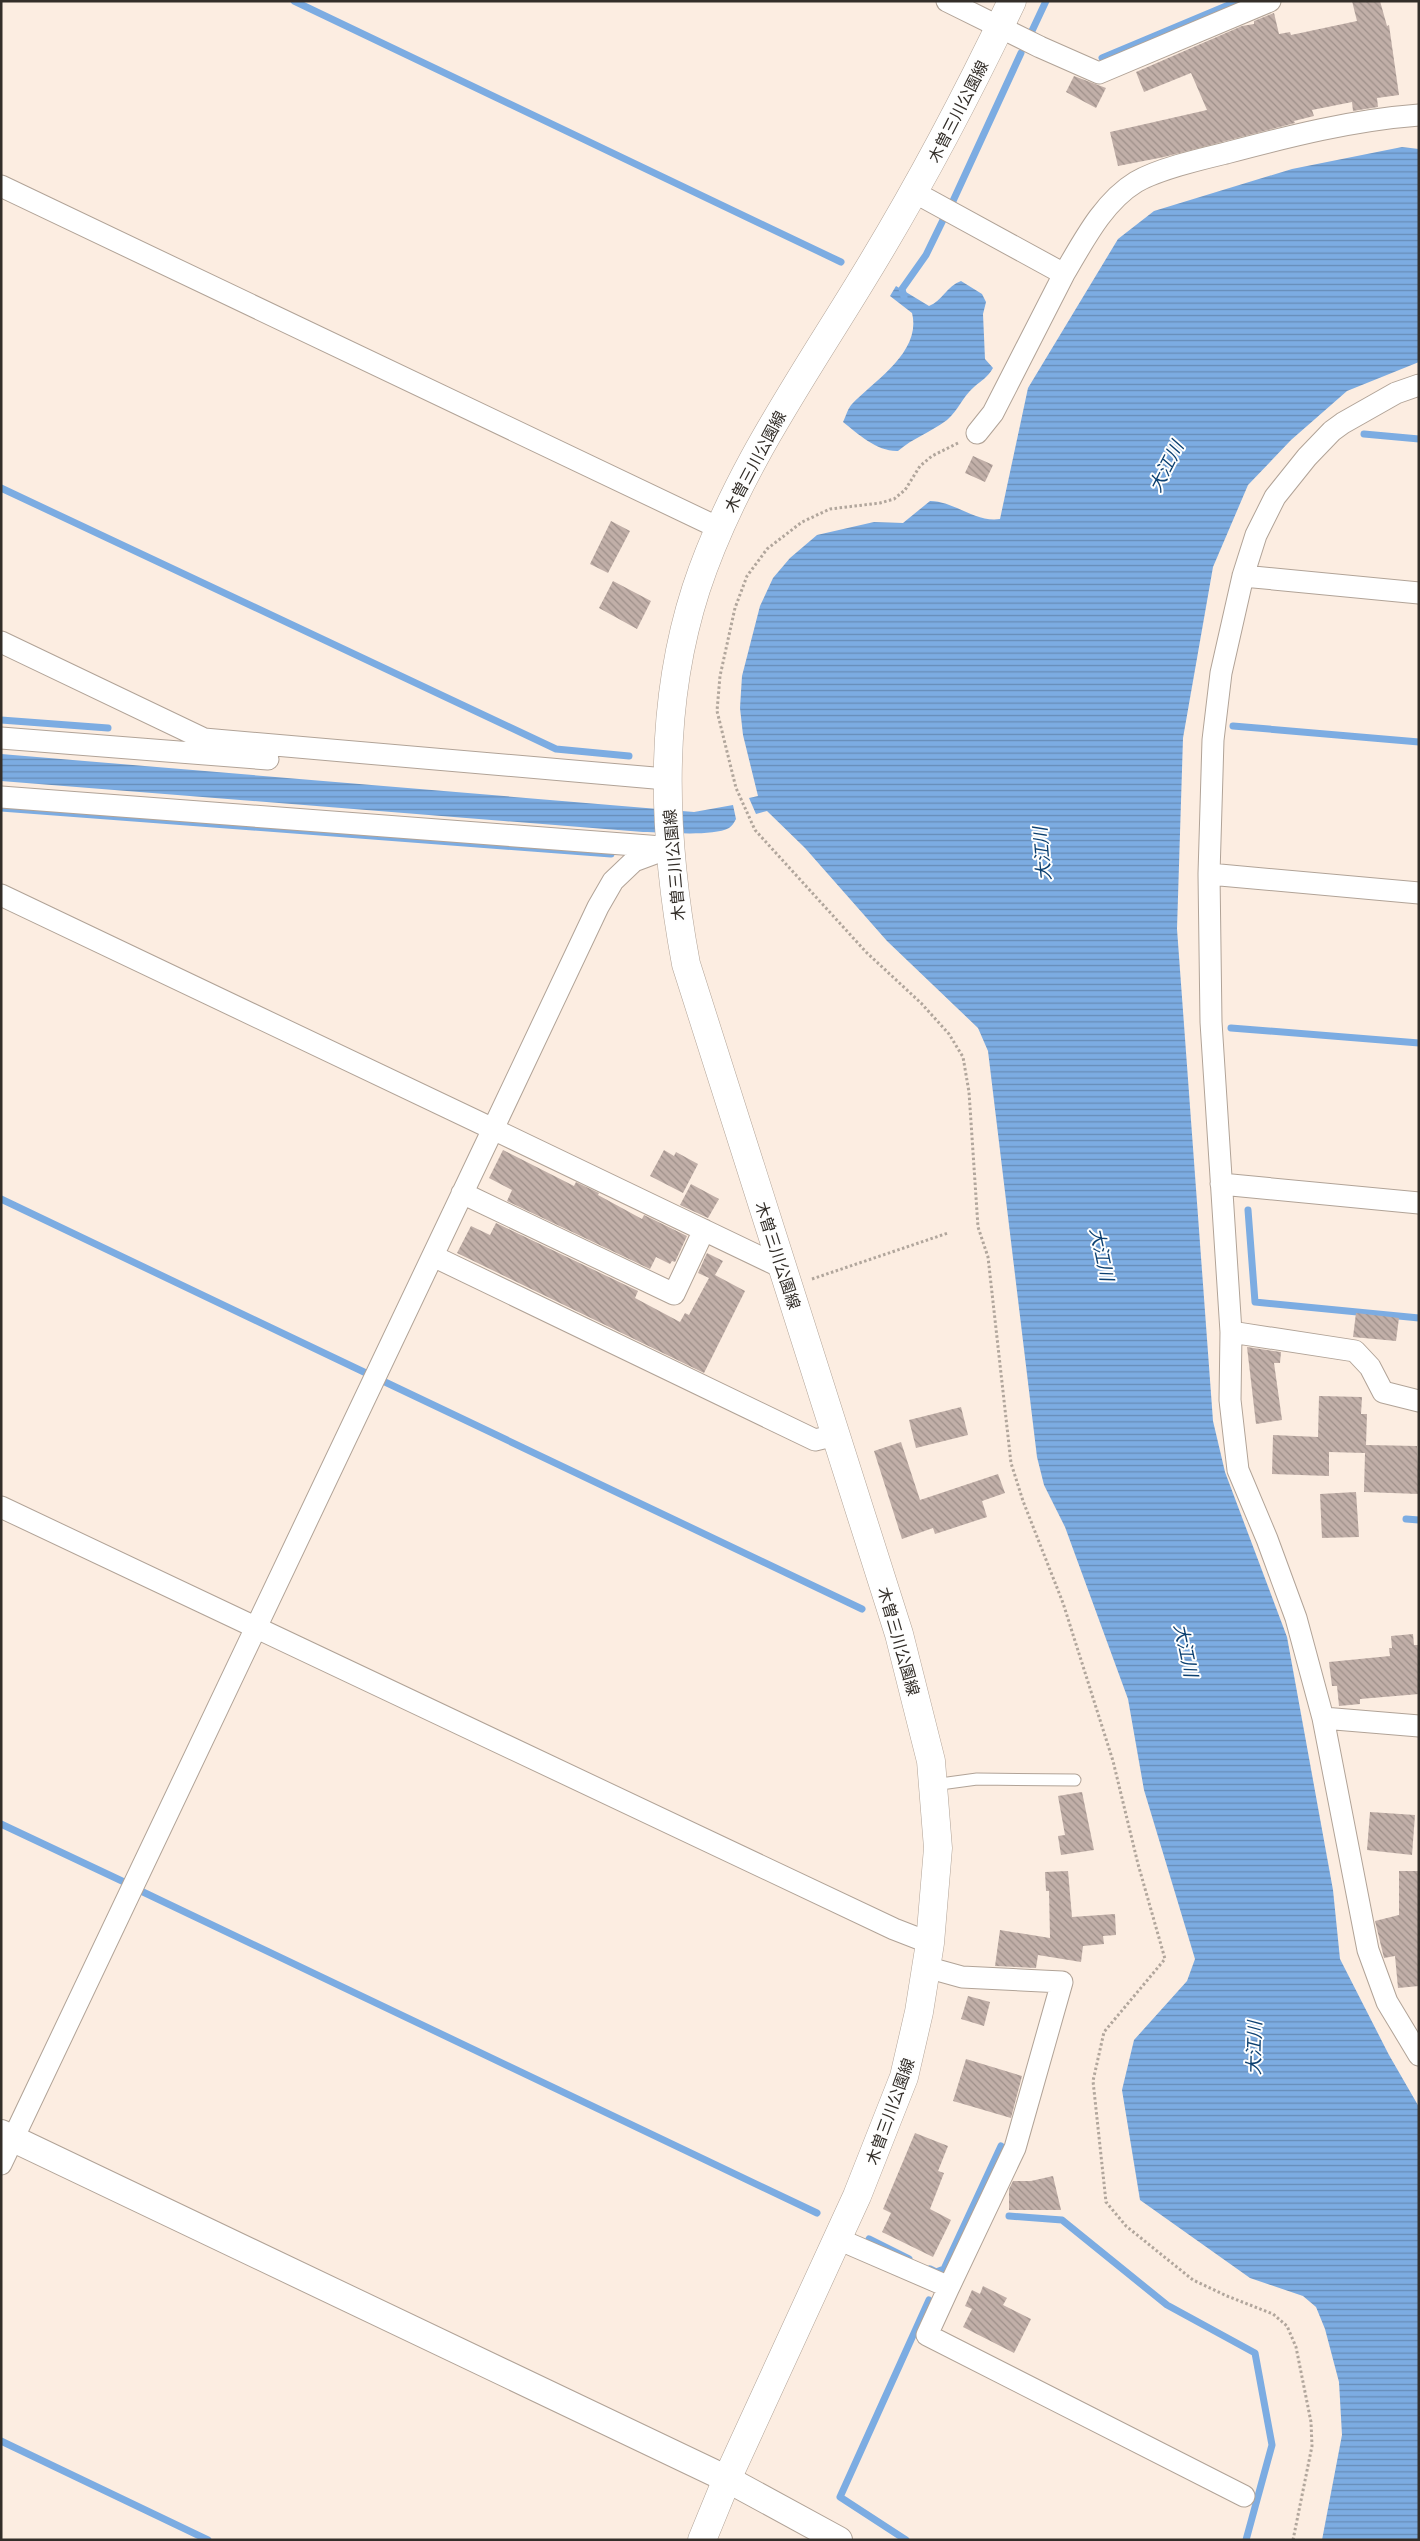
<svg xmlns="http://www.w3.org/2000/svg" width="1420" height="2541" viewBox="0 0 1420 2541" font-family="Literata,'Noto Sans JP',serif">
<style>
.water{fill:url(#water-rules)}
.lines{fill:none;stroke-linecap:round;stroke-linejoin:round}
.stream{stroke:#7cace2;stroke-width:7}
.building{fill:url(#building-back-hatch)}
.service-casing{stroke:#b1a397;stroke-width:13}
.minor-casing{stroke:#b1a397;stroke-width:23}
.tertiary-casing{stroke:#b1a397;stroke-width:28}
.secondary-casing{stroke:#b1a397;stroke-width:29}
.path{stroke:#b1a69c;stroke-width:3;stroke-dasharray:2.5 2.5;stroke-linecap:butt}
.service{stroke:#fff;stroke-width:11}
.minor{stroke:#fff;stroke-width:21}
.tertiary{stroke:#fff;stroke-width:26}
.secondary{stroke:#fff;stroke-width:28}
.labels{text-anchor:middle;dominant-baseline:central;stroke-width:4;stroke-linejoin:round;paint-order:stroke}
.street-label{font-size:16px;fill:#332e29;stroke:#fefefe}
.water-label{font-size:18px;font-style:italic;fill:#0c4071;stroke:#fefefe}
</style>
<defs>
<pattern id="water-rules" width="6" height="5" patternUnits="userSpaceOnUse" patternTransform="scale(1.25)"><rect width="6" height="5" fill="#7cace2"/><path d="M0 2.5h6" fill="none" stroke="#668cb7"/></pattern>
<pattern id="building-back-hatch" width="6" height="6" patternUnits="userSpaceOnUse" patternTransform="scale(1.25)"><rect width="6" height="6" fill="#c1afa8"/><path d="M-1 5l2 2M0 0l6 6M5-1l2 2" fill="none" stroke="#9d8f89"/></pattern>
</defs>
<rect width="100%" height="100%" fill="#fcede1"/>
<path class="water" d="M 1402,147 L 1419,149 L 1419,362 L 1347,391 L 1291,440 L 1248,485 L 1213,567 L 1183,738 L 1177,929 L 1213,1421 L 1225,1472 L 1287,1637 L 1333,1890 L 1340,1959 L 1389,2055 L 1419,2107 L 1419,2540 L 1322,2540 L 1342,2435 L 1339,2382 L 1325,2329 L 1316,2307 L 1303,2296 L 1250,2278 L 1140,2200 L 1122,2090 L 1134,2040 L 1187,1981 L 1195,1959 L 1144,1790 L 1128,1699 L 1065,1527 L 1044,1485 L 1037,1457 L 988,1051 L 978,1028 L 887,941 L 805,848 L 767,811 L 756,814 L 749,798 L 758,796 L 743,735 L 740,708 L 742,676 L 760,606 L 773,578 L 790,558 L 817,535 L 874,522 L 903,523 L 930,501 C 954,501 976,523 1000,519 L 1028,388 L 1118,239 L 1154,211 L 1292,169 Z
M 961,281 L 982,294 L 986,302 L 983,314 L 985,359 L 993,368 C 987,378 982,380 974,387 C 963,396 958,411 947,420 C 931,432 913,438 898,451 C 878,452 858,434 843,422 C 846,416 848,408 852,404 C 874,381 922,352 912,313 L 890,296 L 896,286 L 929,306 C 942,301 947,286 961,281 Z
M 1,754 L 694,812 L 733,805 L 736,819 C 734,823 732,826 729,828 C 712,837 663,832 643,832 L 1,781 Z"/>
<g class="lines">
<path class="stream" d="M 294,1 L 841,262
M 1031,33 L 1046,1
M 1102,58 L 1238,1
M 953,201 L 1021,53
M 904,297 L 902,289 L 926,255 L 943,220
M 1364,434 L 1419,439
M 1,488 L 556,749 L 629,756
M 1,720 L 108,728
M 1233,726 L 1419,742
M 1,808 L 611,854
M 1231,1028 L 1419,1043
M 1,1199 L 366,1373
M 1248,1210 L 1255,1302 L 1419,1318
M 385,1382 L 862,1609
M 1406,1519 L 1419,1520
M 1,1824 L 122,1881
M 143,1892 L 817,2213
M 1009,2216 L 1062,2220 L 1167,2305 L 1255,2353 L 1272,2445 L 1246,2540
M 869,2239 L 909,2259
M 930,2269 L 936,2272 L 944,2269 L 1001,2146
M 1,2441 L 208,2540
M 906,2540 L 840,2497 L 929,2300"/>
</g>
<path class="building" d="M 1352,1 L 1380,1 L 1387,26 L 1389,25 L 1399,95 L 1377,98 L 1378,107 L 1353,111 L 1352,102 L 1312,110 L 1314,116 L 1294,121 L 1295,123 L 1164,157 L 1118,166 L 1110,132 L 1207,110 L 1191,73 L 1144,92 L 1136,72 L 1242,26 L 1254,24 L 1254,21 L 1274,13 L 1279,34 L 1290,32 L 1291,35 L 1357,21 Z
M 1074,76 L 1106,88 L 1096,108 L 1066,92 Z
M 973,456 L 993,465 L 985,482 L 965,473 Z
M 611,521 L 630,531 L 608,573 L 590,564 Z
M 613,581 L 651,601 L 637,629 L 599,608 Z
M 503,1150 L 574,1186 L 576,1182 L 599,1193 L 598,1195 L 642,1219 L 644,1215 L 687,1236 L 675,1262 L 672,1261 L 670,1264 L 656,1257 L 650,1269 L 507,1201 L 512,1190 L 489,1178 Z
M 664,1150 L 674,1156 L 676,1152 L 698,1164 L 683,1193 L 650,1176 Z
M 691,1184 L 719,1199 L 708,1218 L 680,1205 Z
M 496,1223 L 638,1291 L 635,1298 L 680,1322 L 685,1313 L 689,1315 L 709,1278 L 698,1273 L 707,1253 L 723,1261 L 715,1275 L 745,1291 L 704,1373 L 457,1253 L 471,1226 L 490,1235 Z
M 1356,1313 L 1399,1318 L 1396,1341 L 1353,1337 Z
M 1247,1347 L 1281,1352 L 1280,1363 L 1274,1363 L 1282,1420 L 1256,1424 Z
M 1319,1396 L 1362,1397 L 1361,1414 L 1367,1414 L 1366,1445 L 1417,1446 L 1419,1494 L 1364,1492 L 1365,1453 L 1329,1452 L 1329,1476 L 1272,1474 L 1273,1435 L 1318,1437 Z
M 961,1407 L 968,1435 L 916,1448 L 909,1420 Z
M 901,1442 L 920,1500 L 998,1474 L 1005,1493 L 982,1501 L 987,1517 L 935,1534 L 933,1528 L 902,1539 L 874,1451 Z
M 1356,1492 L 1359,1537 L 1322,1538 L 1320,1494 Z
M 1413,1634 L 1414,1645 L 1419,1645 L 1419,1694 L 1360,1699 L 1360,1704 L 1339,1706 L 1337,1686 L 1332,1686 L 1329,1662 L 1390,1656 L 1389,1648 L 1392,1648 L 1391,1636 Z
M 1082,1792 L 1094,1850 L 1061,1855 L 1058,1836 L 1065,1835 L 1058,1796 Z
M 1370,1812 L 1415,1815 L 1412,1855 L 1367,1850 Z
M 1068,1871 L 1072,1917 L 1115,1914 L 1116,1935 L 1103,1936 L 1104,1944 L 1083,1946 L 1081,1962 L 1038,1955 L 1036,1968 L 995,1966 L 1000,1930 L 1050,1938 L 1049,1891 L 1046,1891 L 1045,1872 Z
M 1399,1871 L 1419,1871 L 1419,1986 L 1398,1988 L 1395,1956 L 1384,1958 L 1375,1921 L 1399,1915 Z
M 968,1996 L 990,2002 L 984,2026 L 961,2019 Z
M 966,2059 L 1022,2076 L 1011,2118 L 953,2101 Z
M 915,2133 L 948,2146 L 938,2171 L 944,2173 L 930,2209 L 951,2220 L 933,2257 L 882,2232 L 891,2213 L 883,2209 Z
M 1053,2176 L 1061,2210 L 1009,2210 L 1009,2189 L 1013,2181 L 1031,2181 Z
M 983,2286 L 1007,2298 L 1003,2305 L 1031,2319 L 1014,2353 L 963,2327 L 972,2309 L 965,2306 L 972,2290 L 980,2294 Z"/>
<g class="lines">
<defs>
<path id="service" d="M 933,1785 L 977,1779 L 1075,1780"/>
<path id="minor" d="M 947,1 L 1040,47 L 1099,73 L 1270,1
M 1,186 L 719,528
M 914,192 L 1064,274 C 1083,242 1103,202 1136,182 C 1158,169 1201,159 1226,153 C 1290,136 1353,120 1419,115
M 1419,385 L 1396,393 L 1343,423 L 1332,431 L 1307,457 L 1275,497 L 1256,535 L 1243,576 L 1221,673 L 1213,740 L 1209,874 L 1211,1022 L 1231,1332 L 1230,1400 L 1238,1470 L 1267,1539 L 1296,1618 L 1323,1718 L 1368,1950 L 1387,2002 L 1419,2055
M 977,433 L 993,413 L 1064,274
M 1243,576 L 1419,593
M 1,642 L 204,739 L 666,779
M 1,738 L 268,759
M 1,797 L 662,847
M 1209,874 L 1419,893
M 1,895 L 493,1129 L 598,907 L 613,881 L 634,861 L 669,848
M 1221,1184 L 1419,1203
M 462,1193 L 674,1294 L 704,1230
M 433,1256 L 815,1440 L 836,1435
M 1231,1332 L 1355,1351 L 1370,1367 L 1383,1392 L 1419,1401
M 1,1507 L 894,1929 L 930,1943
M 1323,1718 L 1419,1726
M 926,1967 L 962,1977 L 1062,1982 L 1015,2148 L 949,2287
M 1,2164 L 493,1129 L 783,1268
M 838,2239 L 949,2287 L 927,2335 L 1244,2496"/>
<path id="tertiary" d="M 1,2133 L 727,2479 L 839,2540"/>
<path id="secondary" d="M 702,2540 L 727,2479 L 857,2196 L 904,2077 L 919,2012 L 930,1943 L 938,1848 L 931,1761 L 899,1634 L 686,964 C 663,840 657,710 696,589 C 733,477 799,383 860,283 C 916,192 966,98 1012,1"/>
</defs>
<use href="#service" class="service-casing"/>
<use href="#minor" class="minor-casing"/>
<use href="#tertiary" class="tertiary-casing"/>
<use href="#secondary" class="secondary-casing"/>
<path class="path" d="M 958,443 L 932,456 L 920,466 L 905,490 L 894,499 L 880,503 L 830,509 L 802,522 L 767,549 L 747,576 L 735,608 L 720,676 L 717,711 L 736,788 L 755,830 L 866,952 L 921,1003 L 949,1034 L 963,1057 L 969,1092 L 978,1227 L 988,1257 L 1011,1463 L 1023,1501 L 1063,1603 L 1113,1761 L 1138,1864 L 1165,1959 L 1104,2032 L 1093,2081 L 1106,2202 L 1126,2226 L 1193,2280 L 1227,2296 L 1273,2314 L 1287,2326 L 1296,2347 L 1311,2422 L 1312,2446 L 1293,2540
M 812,1279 L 948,1233"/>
<use href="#service" class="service"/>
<use href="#minor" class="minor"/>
<use href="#tertiary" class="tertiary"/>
<use href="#secondary" class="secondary"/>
</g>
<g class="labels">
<g class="street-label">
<text transform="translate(957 111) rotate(-63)">木曽三川公園線</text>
<text transform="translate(754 461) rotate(-62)">木曽三川公園線</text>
<text transform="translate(673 865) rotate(-95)">木曽三川公園線</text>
<text transform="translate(779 1255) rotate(72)">木曽三川公園線</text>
<text transform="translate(900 1641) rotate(74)">木曽三川公園線</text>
<text transform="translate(889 2111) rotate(-70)">木曽三川公園線</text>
</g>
<g class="water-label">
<text transform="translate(1165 466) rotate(-63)">大江川</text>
<text transform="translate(1041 854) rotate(-95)">大江川</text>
<text transform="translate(1103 1254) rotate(78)">大江川</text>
<text transform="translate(1187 1650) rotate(78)">大江川</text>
<text transform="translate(1253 2048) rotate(-89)">大江川</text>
</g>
</g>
<rect width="1420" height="2541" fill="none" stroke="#332e29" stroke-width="5"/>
</svg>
